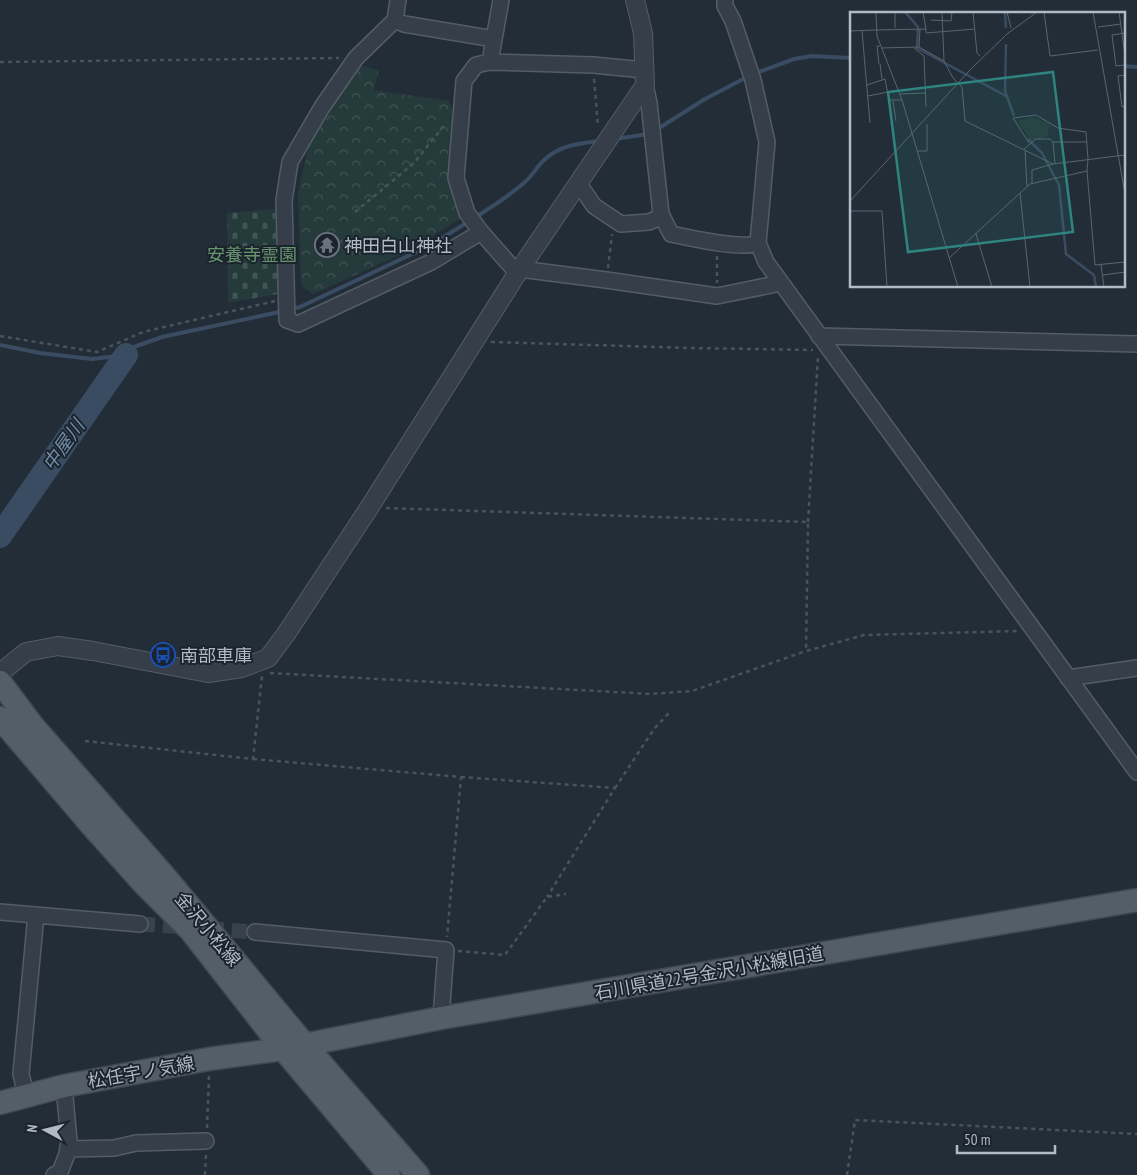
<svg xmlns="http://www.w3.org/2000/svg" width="1137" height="1175" viewBox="0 0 1137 1175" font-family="'PT Sans Narrow','Noto Sans JP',sans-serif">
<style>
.forest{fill:url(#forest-crowns)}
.cemetery{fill:url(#cemetery-stones)}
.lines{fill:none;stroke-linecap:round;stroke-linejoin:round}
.stream{stroke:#394c61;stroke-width:4}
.river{stroke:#394c61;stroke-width:24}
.minor-tunnel{stroke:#37424d;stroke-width:15;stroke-dasharray:15 8;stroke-linecap:butt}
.minor-casing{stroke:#545d66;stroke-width:18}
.tertiary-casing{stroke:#545d66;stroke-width:20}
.primary-casing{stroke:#3f4852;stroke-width:25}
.path{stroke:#445758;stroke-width:2.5;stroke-dasharray:4 4;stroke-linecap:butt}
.minor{stroke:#363f49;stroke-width:15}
.tertiary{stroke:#363f49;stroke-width:18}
.primary{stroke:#545e69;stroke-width:22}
.labels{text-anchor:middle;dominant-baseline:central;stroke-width:4;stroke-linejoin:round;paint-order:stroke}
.poi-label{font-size:18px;fill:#b1bac5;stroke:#1b242d;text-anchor:start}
.park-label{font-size:18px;fill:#699470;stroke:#1b242d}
.street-label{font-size:18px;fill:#b1bac5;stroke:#1b242d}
.water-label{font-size:19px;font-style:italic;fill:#728ca7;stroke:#1b242d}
.inset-river{fill:none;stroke:#394c61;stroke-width:2.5}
.inset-road{fill:none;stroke:#5b6570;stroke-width:1}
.view{fill:#2f847f;fill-opacity:0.15;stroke:#2f847f;stroke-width:2.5}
.inset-edge{fill:none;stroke:#b1bac5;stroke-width:2.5}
</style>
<defs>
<pattern id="forest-crowns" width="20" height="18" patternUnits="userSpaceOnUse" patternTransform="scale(1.25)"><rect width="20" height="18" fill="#253a3a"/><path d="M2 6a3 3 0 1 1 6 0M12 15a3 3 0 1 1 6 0" fill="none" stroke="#425455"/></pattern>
<pattern id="cemetery-stones" width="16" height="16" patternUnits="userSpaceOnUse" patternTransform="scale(1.25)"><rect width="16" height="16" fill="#253a3a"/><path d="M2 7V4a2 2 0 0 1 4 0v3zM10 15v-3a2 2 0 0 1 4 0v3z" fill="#425455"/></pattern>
</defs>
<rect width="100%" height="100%" fill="#222d38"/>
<path class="forest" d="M 361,66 L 379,70 L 374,90 L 449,101 L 455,118 L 462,218 L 404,253 L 313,294 L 301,286 L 298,192 L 309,145 L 342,92 Z"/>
<path class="cemetery" d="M 275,209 L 278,294 L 228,303 L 227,213 Z"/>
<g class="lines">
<path class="stream" d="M 1123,66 L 1137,67
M 756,73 L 794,59 L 812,56 L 851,58
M 656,130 L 705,99 L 747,77
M 615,139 L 648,134
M 474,218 C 492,207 509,196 525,182 C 532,176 536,168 543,161 C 559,145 580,143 601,141
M 291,309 L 300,307 L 429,246 L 468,222
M 0,345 L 40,353 L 92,359 L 126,355 L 134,347 L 162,337 L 284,311"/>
<path class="river" d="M 0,536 L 126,355"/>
<path class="minor-tunnel" d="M 140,924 L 255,932"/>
<defs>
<path id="minor" d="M 398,0 L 395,20 L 356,58 L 322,107 L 290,162 L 284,200 L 287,320 L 298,324 L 431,262 L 481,232
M 725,0 L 725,6 L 733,21 L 753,80 L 767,142 L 758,243 L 766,262 L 1137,772
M 395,20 L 404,24 L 494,39
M 490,62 L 501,0
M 645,85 L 649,103 L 661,214 L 671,234 C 690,238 742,250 758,243
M 579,184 L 594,206 L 621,224 L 649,222 L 658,218 L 661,214
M 520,269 L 606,280 L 717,296 L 781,283
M 518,274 L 481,232 L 467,213 L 456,178 L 464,81 L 476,65 L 490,62 L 593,65 L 644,70
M 819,336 L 1137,344
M 1068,678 L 1137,668
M 0,912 L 140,924
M 255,932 L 446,950 L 441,1018
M 26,1095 L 21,1074 L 36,915
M 68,1149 L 114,1148 L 136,1143 L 206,1141
M 54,1175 L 60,1172 L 67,1154 L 69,1141 L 64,1086"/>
<path id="tertiary" d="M 0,673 L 26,652 L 58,646 L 93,651 L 208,673 L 242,668 L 268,658 L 286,634 L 369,508 L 520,269 L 645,85 L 643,33 L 635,0"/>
<path id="primary" d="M 0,682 L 33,726 L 167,879 L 305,1045 L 418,1175
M 0,718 L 92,826 L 143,883 L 191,931 L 283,1049 L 389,1175
M 0,1103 L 64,1086 L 209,1059 L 283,1049 L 441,1018 L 1137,900"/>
</defs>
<use href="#minor" class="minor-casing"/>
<use href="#tertiary" class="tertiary-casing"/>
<use href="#primary" class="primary-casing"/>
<path class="path" d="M 0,62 L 339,58
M 594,79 L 598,126
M 355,212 L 414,163 L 446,123
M 717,256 L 717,283
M 608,268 L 612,234
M 0,336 L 97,352 L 143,332 L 275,301
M 491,342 L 691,348 L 813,350
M 386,508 L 808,522 L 806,651 L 864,635 L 1019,631
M 808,522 L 818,356
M 270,673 L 651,694 L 692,691 L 806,651
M 85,741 L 253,759 L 262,676
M 253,759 L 461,777 L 447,937
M 461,777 L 615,788 L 547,897
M 615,788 L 654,729 L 669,713
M 458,951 L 505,955 L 547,897 L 566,894
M 207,1128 L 209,1076
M 205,1175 L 206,1153
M 847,1175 L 855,1120 L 1137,1134"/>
<use href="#minor" class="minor"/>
<use href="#tertiary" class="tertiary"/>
<use href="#primary" class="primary"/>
</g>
<defs>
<symbol id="temple-ring" viewBox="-11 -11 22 22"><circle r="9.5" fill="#1b242d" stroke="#6b7280" stroke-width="1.5"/><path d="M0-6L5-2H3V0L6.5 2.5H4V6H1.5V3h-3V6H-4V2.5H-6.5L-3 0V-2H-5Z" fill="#6b7280"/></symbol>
<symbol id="bus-ring" viewBox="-11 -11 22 22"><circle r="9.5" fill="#1b242d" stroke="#1a4fb4" stroke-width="1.5"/><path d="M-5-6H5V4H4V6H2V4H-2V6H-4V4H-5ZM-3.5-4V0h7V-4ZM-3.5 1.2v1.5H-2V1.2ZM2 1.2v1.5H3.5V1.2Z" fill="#1a4fb4"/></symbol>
</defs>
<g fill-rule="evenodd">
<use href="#temple-ring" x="313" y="231" width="28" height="28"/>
<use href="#bus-ring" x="149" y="641" width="28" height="28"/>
</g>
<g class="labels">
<g class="poi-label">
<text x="344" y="245">神田白山神社</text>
<text x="180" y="655">南部車庫</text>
</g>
<g class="park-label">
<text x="252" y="254">安養寺霊園</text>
</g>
<g class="street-label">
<text transform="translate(208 929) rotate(50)">金沢小松線</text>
<text transform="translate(709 973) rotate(-10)">石川県道22号金沢小松線旧道</text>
<text transform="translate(141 1072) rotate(-10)">松任宇ノ気線</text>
</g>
<g class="water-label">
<text transform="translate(63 445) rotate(-55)">中屋川</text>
</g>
</g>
<g transform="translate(850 12)">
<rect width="275" height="275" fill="#222d38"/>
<path d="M 182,105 L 200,112 L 197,125 L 181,129 L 167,109 Z" fill="#253a3a"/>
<path class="inset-river" d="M 55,0 L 68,15 L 67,36 L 156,84M 155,0 L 156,16M 156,32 L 155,79 L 164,104M 178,127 L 192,141 L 209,173 L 216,242 L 244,263 L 246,275"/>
<path class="inset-road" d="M 26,0 L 27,24 L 52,88 L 108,275M 92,0 L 94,49M 123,0 L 127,41 L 130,44M 157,0 L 161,16M 194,0 L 200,44 L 248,38M 243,0 L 275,182M 269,0 L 275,43M 81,8 L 101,9 L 102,0M 248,15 L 271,12M 45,16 L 45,0M 76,17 L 76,21 L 125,17M 26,18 L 76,17 L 73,0M 0,19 L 26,18M 12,19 L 20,111M 275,21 L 262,23 L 266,54 L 275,53M 69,35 L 70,17M 31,36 L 69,35 L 94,49 L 103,66 L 112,75 L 115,109 L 203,152 L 275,143M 64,36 L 74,44 L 76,95M 29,52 L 27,34 L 30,34M 30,52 L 32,67M 275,63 L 268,64 L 272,95 L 275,94M 17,73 L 35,67 L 39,88 L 52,88M 50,82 L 75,81M 18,84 L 48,78M 43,89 L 46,109M 203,130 L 237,130M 179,131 L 163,106 L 186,103 L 208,116 L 236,120 L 238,147M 174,137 L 186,127 L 200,127 L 203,130 L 205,152M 175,138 L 177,175M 68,139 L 77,139 L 77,112M 237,159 L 245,253 L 275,250M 182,171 L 182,158 L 203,152M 170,181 L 180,275M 0,189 L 120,58 L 157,22 L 187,0M 0,199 L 32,199 L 37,275M 126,222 L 142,275M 99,246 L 180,172 L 237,159 L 238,147M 251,253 L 254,275M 253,263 L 275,260"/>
<path class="view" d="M 203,60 L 223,220 L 58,240 L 38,80 Z"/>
<rect width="275" height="275" class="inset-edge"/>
</g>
<g transform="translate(45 1130) rotate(277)" stroke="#1b242d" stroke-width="4" paint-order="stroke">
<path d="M0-4L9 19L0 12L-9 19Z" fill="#b1bac5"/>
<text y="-8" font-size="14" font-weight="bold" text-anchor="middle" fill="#b1bac5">N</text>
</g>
<path d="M957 1145v8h98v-8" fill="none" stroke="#b1bac5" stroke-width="2.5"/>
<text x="964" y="1145" font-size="15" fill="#b1bac5" stroke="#1b242d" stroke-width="4" paint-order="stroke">50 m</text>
</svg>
